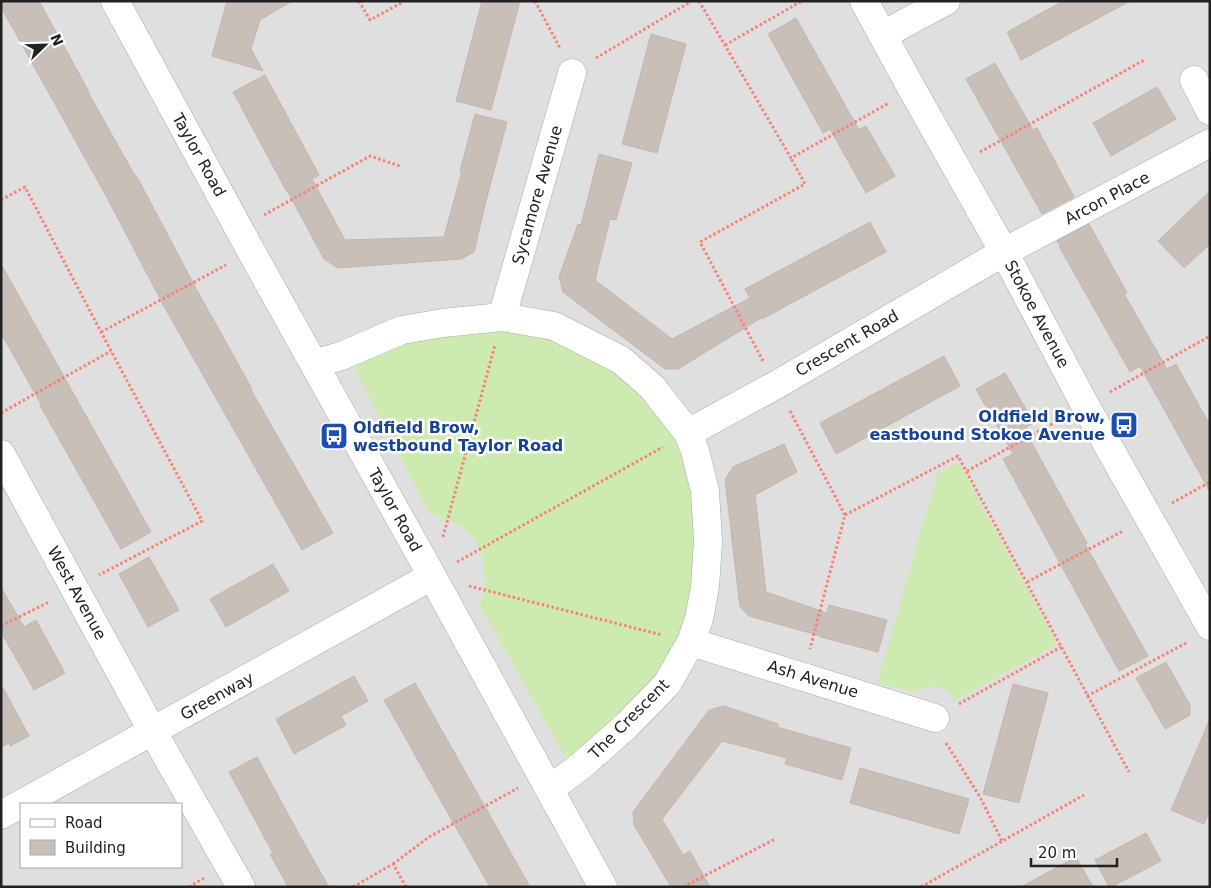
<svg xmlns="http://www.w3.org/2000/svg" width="1211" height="888" viewBox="0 0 1211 888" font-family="'DejaVu Sans',sans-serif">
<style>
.residential{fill:#e0dfdf;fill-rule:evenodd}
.grass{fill:#cdebb0}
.building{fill:#c7bfb8;stroke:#c4b6ab}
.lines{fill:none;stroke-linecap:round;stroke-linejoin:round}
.street-casing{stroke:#a9a9a9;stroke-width:29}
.path{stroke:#fa8072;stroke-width:3;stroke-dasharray:2.5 2.5;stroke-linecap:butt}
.street{stroke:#fff;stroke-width:28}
.labels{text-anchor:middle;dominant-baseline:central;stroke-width:5;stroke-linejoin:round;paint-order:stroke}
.street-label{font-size:16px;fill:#222;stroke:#fff}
.transit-label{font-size:16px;font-weight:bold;fill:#164399;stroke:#fff;text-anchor:end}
</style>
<rect width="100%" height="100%" fill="#f2efe9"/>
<path class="residential" d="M 1,1 L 1210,1 L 1210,887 L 1,887 ZM 428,512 L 701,586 L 573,755 L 565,756 L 479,605 L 483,595 L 485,582 L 483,561 L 475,540 L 465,530 L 455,523 ZM 21,804 L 181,804 L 181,867 L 21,867 Z"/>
<path class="grass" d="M 506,320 L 619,364 L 691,452 L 701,586 L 665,680 L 573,755 L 565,757 L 479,605 L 483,595 L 485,582 L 483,561 L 475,540 L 465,530 L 455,523 L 428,512 L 356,371 L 360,357 L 404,334 Z
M 959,463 L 1057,644 L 955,700 L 947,690 L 936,686 L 923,688 L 913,692 L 877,683 L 938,472 Z"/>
<path class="building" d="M 1,1 L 39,1 L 89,92 L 88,92 L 135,176 L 136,175 L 198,292 L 252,389 L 251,390 L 333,533 L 302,550 L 165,308 L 105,194 L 1,7 Z
M 227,1 L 292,1 L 260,20 L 251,49 L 263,71 L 212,56 Z
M 482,1 L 520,1 L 491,110 L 456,101 Z
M 1063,1 L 1130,1 L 1021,60 L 1007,32 Z
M 796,18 L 859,130 L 866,126 L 895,176 L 866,193 L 830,129 L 823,133 L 768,34 Z
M 651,34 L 686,44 L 657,153 L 622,144 Z
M 995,63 L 1033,130 L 1037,128 L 1074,197 L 1042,214 L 966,79 Z
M 265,75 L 319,175 L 312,179 L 345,240 L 444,237 L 462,171 L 460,171 L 475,114 L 507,122 L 486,201 L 474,252 L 461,259 L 338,268 L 324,259 L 288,192 L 287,192 L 233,92 Z
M 1157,87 L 1176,119 L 1111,156 L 1093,123 Z
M 599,154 L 632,163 L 616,220 L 610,219 L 595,280 L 672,339 L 750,298 L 745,289 L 870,222 L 886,252 L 762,319 L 761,318 L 678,369 L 665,369 L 563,292 L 559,277 L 578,224 L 581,225 Z
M 1210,191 L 1210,244 L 1184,268 L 1158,241 Z
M 1089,224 L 1127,293 L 1124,294 L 1167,369 L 1176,364 L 1210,425 L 1210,492 L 1140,366 L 1130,372 L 1059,246 L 1060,245 L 1057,241 Z
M 1,264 L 151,532 L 121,549 L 40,405 L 41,404 L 1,333 Z
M 944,356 L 960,386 L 836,454 L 820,423 Z
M 1005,373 L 1034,423 L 1024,429 L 1087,543 L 1085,544 L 1148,656 L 1119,671 L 1003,459 L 1013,454 L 976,389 Z
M 784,444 L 797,472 L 755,495 L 766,592 L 827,613 L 829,605 L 887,620 L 878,652 L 821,637 L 821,636 L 749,616 L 740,607 L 725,480 L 733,467 Z
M 149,557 L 179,610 L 148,627 L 119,574 Z
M 273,564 L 289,591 L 226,627 L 210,599 Z
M 1,587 L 24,627 L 36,620 L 65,673 L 34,690 L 1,632 Z
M 1166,662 L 1190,705 L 1190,715 L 1165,729 L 1136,678 Z
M 354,676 L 368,701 L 341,716 L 346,725 L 294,754 L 276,719 Z
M 415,683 L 488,812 L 530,887 L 490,887 L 450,817 L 384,700 Z
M 1,684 L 29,736 L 10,746 L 9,743 L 1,747 Z
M 1013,684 L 1048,693 L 1019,803 L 983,794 Z
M 724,706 L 778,724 L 777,727 L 851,748 L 842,780 L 785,764 L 787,758 L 722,741 L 662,819 L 683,855 L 690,851 L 710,887 L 671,887 L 634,825 L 633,812 L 709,710 Z
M 1210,719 L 1210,810 L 1204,824 L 1171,810 Z
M 257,757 L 301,838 L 329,887 L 288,887 L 270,854 L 273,853 L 229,772 Z
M 860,768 L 969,799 L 959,834 L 850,803 Z
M 1146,833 L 1161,861 L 1111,887 L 1109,887 L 1095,860 Z
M 1076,857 L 1093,887 L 1021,887 Z"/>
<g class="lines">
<defs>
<path id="street" d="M 115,1 L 251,251 L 432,576 L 603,887
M 864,1 L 912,89 L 1004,252 L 1085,405 L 1210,626
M 883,35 L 946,1
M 1194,80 L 1210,111
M 502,317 L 572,73
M 314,364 L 341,356 L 402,330 L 443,323 L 502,317 L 554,326 L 621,360 L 652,387 L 688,433 L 695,451 L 705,491 L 708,541 L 705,587 L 699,619 L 691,642 L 667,684 L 626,726 L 582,765 L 550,789
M 688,433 L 776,385 L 1004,252 L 1210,143
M 1,454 L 153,732 L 241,887
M 691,642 L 935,718
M 1,815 L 432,576"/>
</defs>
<use href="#street" class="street-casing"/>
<path class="path" d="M 359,1 L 370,20 L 405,1
M 535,1 L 560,48
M 699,1 L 791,158 L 889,103
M 725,45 L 802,1
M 596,58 L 692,1
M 980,152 L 1146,59
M 1,200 L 25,187 L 101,332 L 202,521 L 99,575
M 264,215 L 370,156 L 400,166
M 101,332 L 226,265
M 763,361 L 700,242 L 805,184 L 791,158
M 1110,392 L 1210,336
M 790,411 L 845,515 L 810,649
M 1,413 L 111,351
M 967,471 L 1061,419
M 1172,503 L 1210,482
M 845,515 L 958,456 L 1129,772
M 443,537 L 495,345
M 457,562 L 663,447
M 1027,582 L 1123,531
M 469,586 L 662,635
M 1,626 L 49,602
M 1087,696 L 1188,642
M 959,704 L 1061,647
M 946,743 L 980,797 L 1002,841
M 393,864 L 429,837 L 518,788
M 189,887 L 204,878
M 353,887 L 393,864 L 406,887
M 683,887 L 775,839
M 921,887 L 1084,795"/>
<use href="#street" class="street"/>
</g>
<defs>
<symbol id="bus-square" viewBox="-11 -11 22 22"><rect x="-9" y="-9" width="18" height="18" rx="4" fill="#1a4fb4" stroke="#fff"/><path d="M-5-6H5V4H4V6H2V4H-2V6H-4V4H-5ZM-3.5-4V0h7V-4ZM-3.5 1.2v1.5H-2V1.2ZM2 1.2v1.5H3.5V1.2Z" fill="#fff"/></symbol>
</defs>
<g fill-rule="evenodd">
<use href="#bus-square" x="1108" y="409" width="32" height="32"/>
<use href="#bus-square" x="318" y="420" width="32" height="32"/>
</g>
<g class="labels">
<g class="street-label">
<text transform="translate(199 155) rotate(61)">Taylor Road</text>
<text transform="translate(537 195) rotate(-74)">Sycamore Avenue</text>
<text transform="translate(1107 198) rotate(-28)">Arcon Place</text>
<text transform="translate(1037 314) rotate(62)">Stokoe Avenue</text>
<text transform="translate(847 343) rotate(-30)">Crescent Road</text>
<text transform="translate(395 510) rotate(61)">Taylor Road</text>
<text transform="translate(77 593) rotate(61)">West Avenue</text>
<text transform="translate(813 679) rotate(17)">Ash Avenue</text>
<text transform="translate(217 696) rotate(-29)">Greenway</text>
<text transform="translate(629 719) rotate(-45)">The Crescent</text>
</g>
<g class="transit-label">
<text x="1105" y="416">Oldfield Brow,<tspan x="1105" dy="18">eastbound Stokoe Avenue</tspan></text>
<text x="353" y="427" text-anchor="start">Oldfield Brow,<tspan x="353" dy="18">westbound Taylor Road</tspan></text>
</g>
</g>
<rect width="1211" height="888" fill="none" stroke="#222222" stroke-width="5"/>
<rect x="20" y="803" width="162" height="65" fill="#ffffff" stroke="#a7a7a7"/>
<rect x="30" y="819" width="25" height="8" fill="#ffffff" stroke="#a7a7a7"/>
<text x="65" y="828" font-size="15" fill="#222222">Road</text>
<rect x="30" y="840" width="25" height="15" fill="#c7bfb8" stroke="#a7a7a7"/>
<text x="65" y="853" font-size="15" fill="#222222">Building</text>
<g transform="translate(45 45) rotate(67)" stroke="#ffffff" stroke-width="4" paint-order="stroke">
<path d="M0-4L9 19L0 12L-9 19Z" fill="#222222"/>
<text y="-8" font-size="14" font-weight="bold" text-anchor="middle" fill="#222222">N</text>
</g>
<path d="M1031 858v8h86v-8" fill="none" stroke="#222222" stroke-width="2.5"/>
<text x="1038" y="858" font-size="15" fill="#222222" stroke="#ffffff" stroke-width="4" paint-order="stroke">20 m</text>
</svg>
